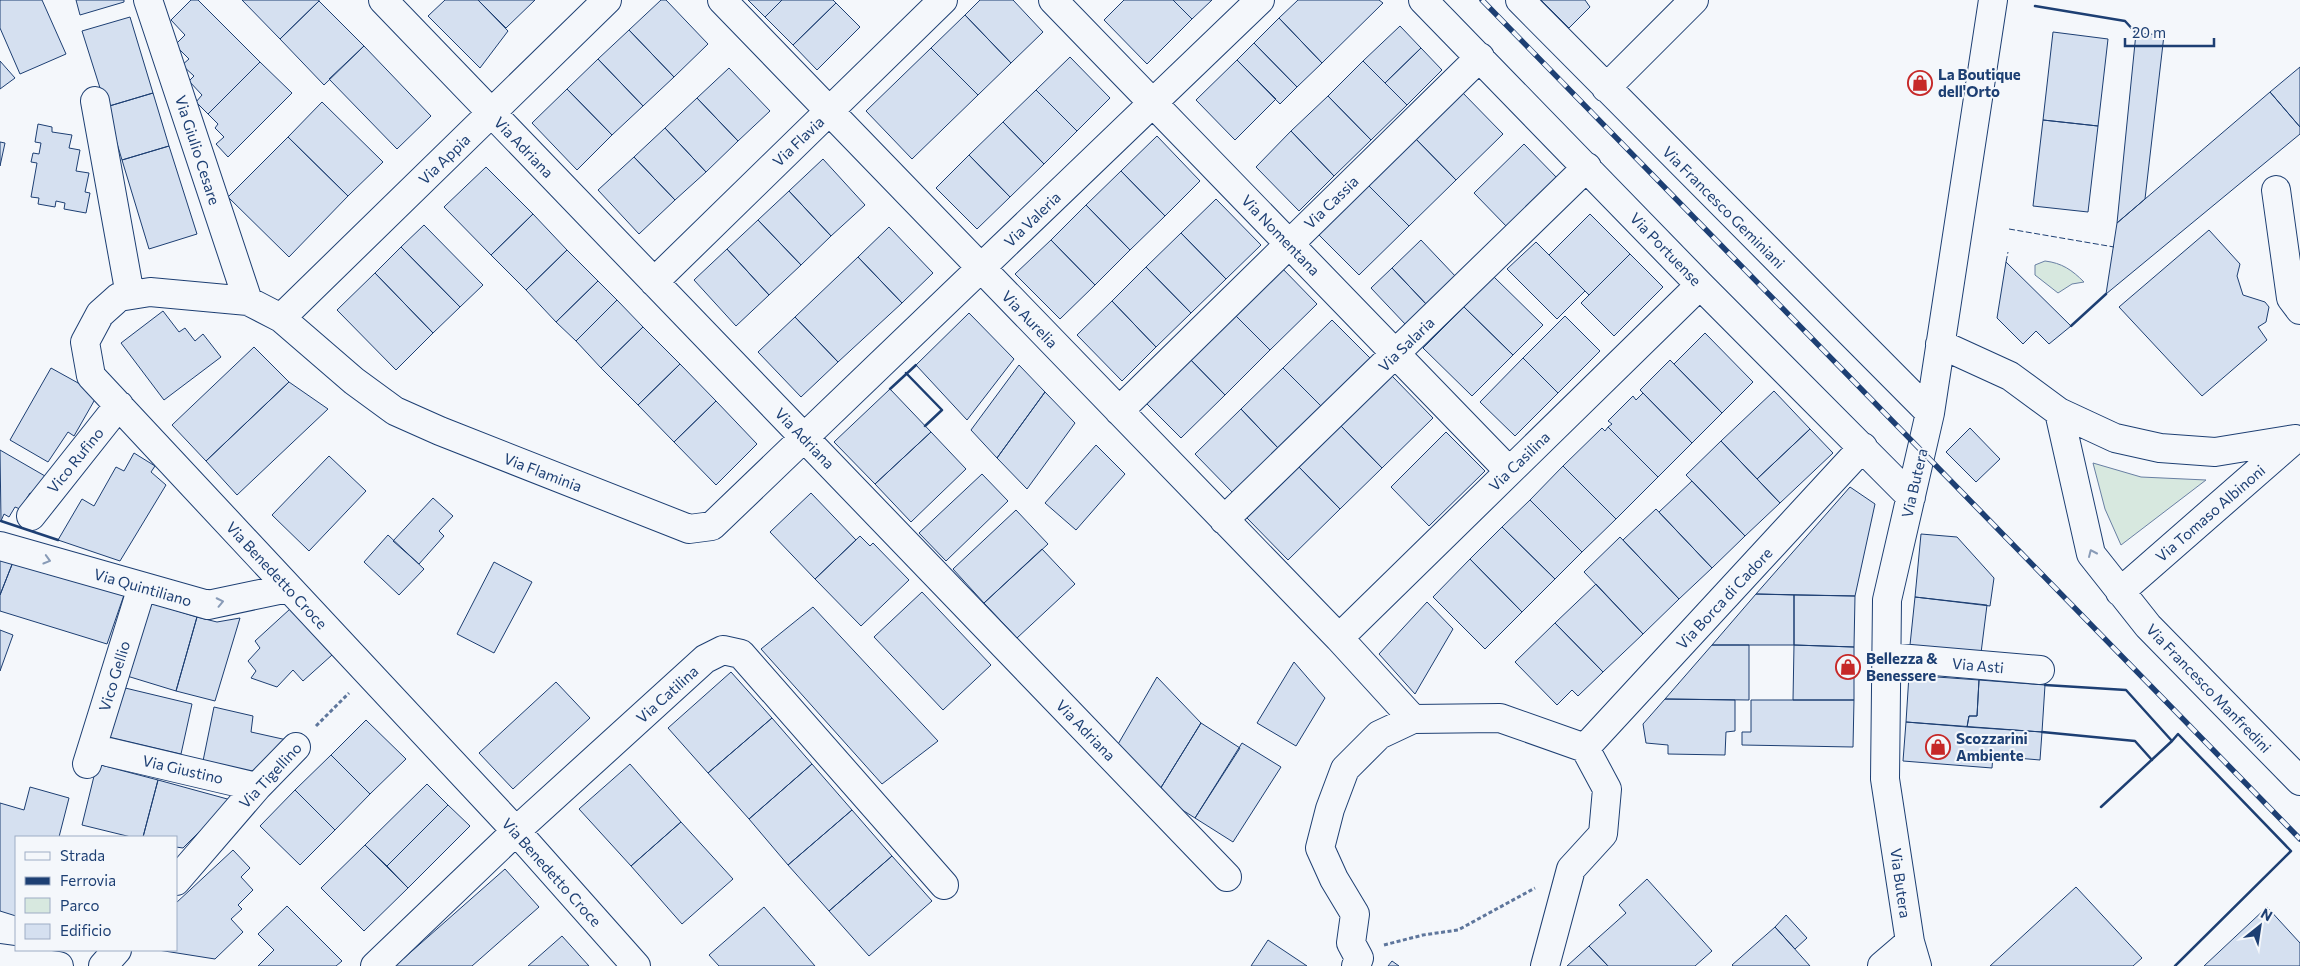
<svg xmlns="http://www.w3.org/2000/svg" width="2300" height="966" viewBox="0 0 2300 966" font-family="Commissioner,sans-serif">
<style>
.green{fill:#d7e8df;stroke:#687fa3}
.building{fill:#d5e0f0;stroke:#1d3f73}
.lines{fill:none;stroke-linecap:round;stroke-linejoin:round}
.minor-casing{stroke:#1d3f73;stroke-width:30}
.path{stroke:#5e769c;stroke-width:3;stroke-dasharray:4 2.5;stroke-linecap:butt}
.minor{stroke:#f4f7fb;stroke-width:28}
.rail-casing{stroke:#1d3f73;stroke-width:5.5}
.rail{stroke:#f4f7fb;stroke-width:4;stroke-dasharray:11;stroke-linecap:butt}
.fence{stroke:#1d3f73;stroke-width:1;stroke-dasharray:6 2.5;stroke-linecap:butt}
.wall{stroke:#1d3f73;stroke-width:2.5}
.oneway{stroke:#889bb7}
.labels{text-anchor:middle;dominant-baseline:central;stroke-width:4;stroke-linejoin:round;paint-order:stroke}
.poi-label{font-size:15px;font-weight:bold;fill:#1d3f73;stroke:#f4f7fb;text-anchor:start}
.street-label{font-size:15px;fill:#1d3f73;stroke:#f4f7fb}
</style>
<rect width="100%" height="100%" fill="#f4f7fb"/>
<path class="green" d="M 2045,261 C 2062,263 2072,270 2084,282 L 2072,284 L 2058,293 L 2035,275 L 2035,265 Z
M 2093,463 L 2141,477 L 2206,480 L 2121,545 L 2105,509 Z"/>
<path class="building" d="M 0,0 L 42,0 L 66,54 L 20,74 L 0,28 Z
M 76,0 L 124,0 L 124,2 L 80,15 Z
M 191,0 L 198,0 L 260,62 L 208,114 L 196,102 L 202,95 L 189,81 L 194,76 L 182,65 L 189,59 L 175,45 L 185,35 L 171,20 Z
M 242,0 L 319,0 L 319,1 L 280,39 Z
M 445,0 L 478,0 L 508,31 L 480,68 L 428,16 Z
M 478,0 L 535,0 L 506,28 Z
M 661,0 L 666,0 L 708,44 L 674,77 L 629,30 Z
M 748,0 L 782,0 L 765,17 Z
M 782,0 L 833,0 L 836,3 L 793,45 L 765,17 Z
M 980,0 L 1013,0 L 1043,32 L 1011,63 L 965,15 Z
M 1124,0 L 1173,0 L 1192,19 L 1147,64 L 1104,20 Z
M 1173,0 L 1212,0 L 1192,19 Z
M 1298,0 L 1379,0 L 1383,3 L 1322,63 L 1279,18 Z
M 1541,0 L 1585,0 L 1590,7 L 1569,28 Z
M 319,1 L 364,46 L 324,85 L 280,39 Z
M 836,3 L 860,27 L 817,70 L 793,45 Z
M 965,15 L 1011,63 L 978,95 L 931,48 Z
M 130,17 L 153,93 L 106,107 L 82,31 Z
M 1279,18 L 1322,63 L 1297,87 L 1254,43 Z
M 1400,26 L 1421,48 L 1385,83 L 1363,61 Z
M 629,30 L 674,77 L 643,106 L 598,59 Z
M 2053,32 L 2108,39 L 2098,126 L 2043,120 Z
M 2136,33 L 2164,35 L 2145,199 L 2117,223 Z
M 1254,43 L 1297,87 L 1280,104 L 1237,60 Z
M 364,46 L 431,116 L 397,149 L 329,79 Z
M 931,48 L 978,95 L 912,159 L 866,111 Z
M 1421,48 L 1442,70 L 1407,105 L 1385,83 Z
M 1070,57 L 1110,98 L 1077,131 L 1036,90 Z
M 598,59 L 643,106 L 612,135 L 567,89 Z
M 1237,60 L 1276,99 L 1235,140 L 1196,100 Z
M 0,61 L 15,78 L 0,89 Z
M 1363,61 L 1407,105 L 1371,140 L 1328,96 Z
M 260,62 L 292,93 L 228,157 L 216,144 L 224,137 L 215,128 L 218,124 L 208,114 Z
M 2300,67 L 2300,127 L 2270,92 Z
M 729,68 L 770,111 L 738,141 L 697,98 Z
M 567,89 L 612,135 L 577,170 L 532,123 Z
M 1036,90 L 1077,131 L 1044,164 L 1003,122 Z
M 1460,90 L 1503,134 L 1456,180 L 1413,136 Z
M 2270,92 L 2300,127 L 2300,134 L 2106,294 L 2117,223 Z
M 153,93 L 169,146 L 122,160 L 106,107 Z
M 1328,96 L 1371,140 L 1334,176 L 1291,131 Z
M 697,98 L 738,141 L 706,172 L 665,128 Z
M 322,102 L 383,162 L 348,196 L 288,137 Z
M 2043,120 L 2098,126 L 2088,212 L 2033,206 Z
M 1003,122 L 1044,164 L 1010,197 L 969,155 Z
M 38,124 L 52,127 L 52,132 L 72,135 L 69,148 L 80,150 L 76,171 L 89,173 L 85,192 L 90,193 L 86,213 L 64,209 L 65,203 L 56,201 L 55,207 L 38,204 L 39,198 L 31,197 L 37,163 L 31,162 L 33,153 L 39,154 L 41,143 L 35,142 Z
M 665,128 L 706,172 L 675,200 L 634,157 Z
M 1291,131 L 1334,176 L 1299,211 L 1256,167 Z
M 1157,136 L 1200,181 L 1165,216 L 1121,171 Z
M 1413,136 L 1456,180 L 1409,226 L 1365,182 Z
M 288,137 L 348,196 L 289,257 L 228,197 Z
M 0,142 L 5,143 L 0,166 Z
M 1524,144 L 1558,179 L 1508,228 L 1474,193 Z
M 169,146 L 197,234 L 149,249 L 122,160 Z
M 969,155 L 1010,197 L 977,229 L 936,188 Z
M 634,157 L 675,200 L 639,234 L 598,190 Z
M 823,159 L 865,205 L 831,236 L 789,191 Z
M 486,167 L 533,214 L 491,255 L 444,207 Z
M 1121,171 L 1165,216 L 1130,250 L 1086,205 Z
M 1365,182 L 1409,226 L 1359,275 L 1315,231 Z
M 789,191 L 831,236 L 801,265 L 758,220 Z
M 1216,199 L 1261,245 L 1226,279 L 1181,233 Z
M 1086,205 L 1130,250 L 1095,285 L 1051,240 Z
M 533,214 L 567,250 L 526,290 L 491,255 Z
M 1590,214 L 1630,254 L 1589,295 L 1549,255 Z
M 758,220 L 801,265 L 769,295 L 727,249 Z
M 424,225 L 483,285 L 460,307 L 401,247 Z
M 889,227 L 933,273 L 902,303 L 858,257 Z
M 2209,230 L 2240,264 L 2237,276 L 2243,295 L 2265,302 L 2269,307 L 2266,322 L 2258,327 L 2267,340 L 2202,396 L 2119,307 Z
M 1181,233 L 1226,279 L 1191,313 L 1146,267 Z
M 1051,240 L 1095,285 L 1060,319 L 1015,274 Z
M 1421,240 L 1457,278 L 1427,305 L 1392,268 Z
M 1536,242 L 1585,291 L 1557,319 L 1507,269 Z
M 401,247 L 460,307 L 433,333 L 375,273 Z
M 727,249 L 769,295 L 736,326 L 694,280 Z
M 567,250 L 598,281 L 556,322 L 526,290 Z
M 1630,254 L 1663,287 L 1614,336 L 1581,303 Z
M 858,257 L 902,303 L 838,362 L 795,317 Z
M 2006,262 L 2071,326 L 2049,344 L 2036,331 L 2023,344 L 1997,318 Z
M 1279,265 L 1317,304 L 1270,350 L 1232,312 Z
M 1146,267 L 1191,313 L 1156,347 L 1112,301 Z
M 1392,268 L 1427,305 L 1406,325 L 1371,288 Z
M 375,273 L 433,333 L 396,370 L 337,310 Z
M 1494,277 L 1543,325 L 1513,355 L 1464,307 Z
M 598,281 L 617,300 L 576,341 L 556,322 Z
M 617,300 L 643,327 L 601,368 L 576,341 Z
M 1112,301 L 1156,347 L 1122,381 L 1077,335 Z
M 1464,307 L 1513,355 L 1472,396 L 1423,348 Z
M 163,311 L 179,332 L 185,328 L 195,341 L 203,334 L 221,357 L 164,400 L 121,343 Z
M 1232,312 L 1270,350 L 1225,395 L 1187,356 Z
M 969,313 L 1014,359 L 967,420 L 916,365 Z
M 1565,316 L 1600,351 L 1558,393 L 1523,358 Z
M 795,317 L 838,362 L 801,397 L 758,352 Z
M 1332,320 L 1370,358 L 1321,406 L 1283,368 Z
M 643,327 L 680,364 L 638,405 L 601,368 Z
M 1705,333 L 1753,382 L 1722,413 L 1674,364 Z
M 254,347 L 289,382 L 206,461 L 172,425 Z
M 1187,356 L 1225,395 L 1181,438 L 1143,400 Z
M 1523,358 L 1558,393 L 1515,436 L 1480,402 Z
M 1670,360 L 1722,413 L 1692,443 L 1640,390 Z
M 680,364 L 716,401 L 674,442 L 638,405 Z
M 1019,365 L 1045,392 L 997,458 L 971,430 Z
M 51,368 L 98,394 L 74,436 L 68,432 L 48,462 L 10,440 Z
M 1283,368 L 1321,406 L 1278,448 L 1241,409 Z
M 1392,376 L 1433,418 L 1382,468 L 1341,426 Z
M 289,382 L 328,409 L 237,495 L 206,461 Z
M 890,389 L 931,432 L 875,484 L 834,442 Z
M 1774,391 L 1810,429 L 1757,479 L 1721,441 Z
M 1045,392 L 1075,423 L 1027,489 L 997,458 Z
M 1643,393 L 1692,443 L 1658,477 L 1608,427 L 1612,424 L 1608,421 L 1633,396 L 1636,400 Z
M 716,401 L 757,444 L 716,485 L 674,442 Z
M 1241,409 L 1278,448 L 1233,493 L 1195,454 Z
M 1341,426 L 1382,468 L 1340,509 L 1299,467 Z
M 1608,427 L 1658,477 L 1616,519 L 1563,466 L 1602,428 L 1605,431 Z
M 1970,428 L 2000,459 L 1976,482 L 1946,452 Z
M 1810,429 L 1833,453 L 1780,503 L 1757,479 Z
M 931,432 L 966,469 L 911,522 L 875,484 Z
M 1446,432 L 1485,471 L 1429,526 L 1391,487 Z
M 1721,441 L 1780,503 L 1745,536 L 1686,475 Z
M 1096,445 L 1125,474 L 1076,530 L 1045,503 Z
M 0,450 L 45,476 L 34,495 L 30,493 L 20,509 L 15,507 L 9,517 L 4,514 L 1,521 Z
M 134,453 L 155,466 L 151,472 L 166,485 L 120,561 L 58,540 L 82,499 L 94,506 L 116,467 L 124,471 Z
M 329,456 L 366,491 L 309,551 L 272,515 Z
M 1563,466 L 1616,519 L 1582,552 L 1530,500 Z
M 1299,467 L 1340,509 L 1288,560 L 1247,518 Z
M 982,474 L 1008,501 L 946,561 L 919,533 Z
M 1692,481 L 1745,536 L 1712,568 L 1659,512 Z
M 1850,487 L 1875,504 L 1855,596 L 1756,594 Z
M 811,493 L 856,540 L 815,579 L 770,532 Z
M 433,498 L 453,516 L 439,531 L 444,536 L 419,564 L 393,541 Z
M 1530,500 L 1582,552 L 1555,579 L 1502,527 Z
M 1656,509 L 1712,568 L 1679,599 L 1623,540 Z
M 1016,510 L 1048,544 L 984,603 L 953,569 Z
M 1502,527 L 1555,579 L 1522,612 L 1470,559 Z
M 1921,534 L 1957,537 L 1994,578 L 1990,606 L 1915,597 Z
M 388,535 L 424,569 L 399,595 L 364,562 Z
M 860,536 L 870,546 L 873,543 L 909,580 L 861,626 L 815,579 Z
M 1620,537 L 1679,599 L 1643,634 L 1584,572 Z
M 1042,549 L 1075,584 L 1017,638 L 984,603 Z
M 2,559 L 13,562 L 0,595 L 0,561 Z
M 1470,559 L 1522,612 L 1485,649 L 1433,597 Z
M 13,562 L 124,595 L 107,644 L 0,611 L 0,595 Z
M 494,562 L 532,582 L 494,653 L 457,634 Z
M 1596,584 L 1643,634 L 1603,672 L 1555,623 Z
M 922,592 L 991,665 L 943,710 L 874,637 Z
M 1756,594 L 1794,595 L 1794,645 L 1712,645 Z
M 1794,595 L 1855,596 L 1854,647 L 1794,645 Z
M 1915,597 L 1987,605 L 1981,653 L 1910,645 Z
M 148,602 L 197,617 L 176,691 L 127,676 Z
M 1427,602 L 1453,629 L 1415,694 L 1379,654 Z
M 813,607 L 938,741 L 882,784 L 761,649 Z
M 290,609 L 332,655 L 303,681 L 293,670 L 277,687 L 251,678 L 256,671 L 248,661 L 260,648 L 255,641 Z
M 197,617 L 217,622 L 240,618 L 215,701 L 176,691 Z
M 1555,623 L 1603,672 L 1578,696 L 1572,690 L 1557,705 L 1515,662 Z
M 0,630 L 13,635 L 0,671 Z
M 1712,645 L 1749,645 L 1749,700 L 1665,699 Z
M 1794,645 L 1854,647 L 1854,700 L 1793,700 Z
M 1294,662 L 1325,698 L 1296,746 L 1257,723 Z
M 731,672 L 772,718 L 708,773 L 668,728 Z
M 1909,675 L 1979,680 L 1977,716 L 1969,716 L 1967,727 L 1906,722 Z
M 1157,677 L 1201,723 L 1157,794 L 1117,746 Z
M 1979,680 L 2045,685 L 2042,732 L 1967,727 L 1969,716 L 1977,716 Z
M 556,682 L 590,718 L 513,789 L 479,753 Z
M 121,687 L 192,704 L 181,754 L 109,737 Z
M 1665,699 L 1735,700 L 1735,731 L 1726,732 L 1725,755 L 1668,754 L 1668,745 L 1646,743 L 1643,724 Z
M 1751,700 L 1854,700 L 1853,747 L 1742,745 L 1742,732 L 1751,732 Z
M 214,707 L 253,716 L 251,732 L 287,740 L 258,771 L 241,771 L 203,761 Z
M 772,718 L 812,764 L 749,819 L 708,773 Z
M 366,720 L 406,759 L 370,794 L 331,755 Z
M 1906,722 L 2042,732 L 2040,760 L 1993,756 L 1992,768 L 1903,761 Z
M 1201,723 L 1240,748 L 1195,818 L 1157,794 Z
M 1242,743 L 1281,767 L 1233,842 L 1195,818 Z
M 331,755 L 370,794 L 335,830 L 295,790 Z
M 97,764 L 158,780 L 143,837 L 131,837 L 82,825 Z
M 630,764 L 681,822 L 631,866 L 579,809 Z
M 812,764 L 852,810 L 788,865 L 749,819 Z
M 158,780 L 231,800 L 183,848 L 176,847 L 176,837 L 143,837 Z
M 427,784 L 448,805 L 387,866 L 365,845 Z
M 30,787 L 69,798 L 59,837 L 16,837 L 16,916 L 0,911 L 0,803 L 24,810 Z
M 295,790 L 335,830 L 300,865 L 260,826 Z
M 448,805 L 470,826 L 408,888 L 387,866 Z
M 852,810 L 892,856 L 829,911 L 788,865 Z
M 681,822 L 733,879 L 682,924 L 631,866 Z
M 365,845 L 408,888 L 364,931 L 321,888 Z
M 233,850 L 250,868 L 241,877 L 253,890 L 238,905 L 242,909 L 231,919 L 243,932 L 215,959 L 158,950 L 176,950 L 176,903 Z
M 892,856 L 932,901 L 869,956 L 829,911 Z
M 505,869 L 539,907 L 472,966 L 395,966 Z
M 1647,879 L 1712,951 L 1695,966 L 1608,966 L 1589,946 L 1626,913 L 1619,905 Z
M 2076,887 L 2142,958 L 2133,966 L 1990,966 Z
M 287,906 L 342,961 L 336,966 L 258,966 L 274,950 L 258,934 Z
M 764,907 L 815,966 L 719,966 L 709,955 Z
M 2267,907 L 2300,943 L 2300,966 L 2204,966 Z
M 1786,915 L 1807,938 L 1795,949 L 1775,927 Z
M 1775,927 L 1810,966 L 1733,966 L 1732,965 Z
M 562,936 L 589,966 L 528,966 Z
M 1268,940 L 1307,966 L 1251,966 Z
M 1589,946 L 1608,966 L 1567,966 Z
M 1392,961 L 1399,966 L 1388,966 Z"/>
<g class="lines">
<defs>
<path id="minor" d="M 148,0 L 248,301
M 383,0 L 1227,877
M 722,0 L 1339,638 L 1413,719
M 1053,0 L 1509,471
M 1423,0 L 1700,285 L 1911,497
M 1520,0 L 1930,413
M 1606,88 L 1694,0
M 95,101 L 130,295
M 2276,190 L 2291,298 L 2300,310
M 654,282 L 943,0
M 281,318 L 607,0
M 1940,344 L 2010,376 L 2059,412 L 2115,438 L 2160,448 L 2215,452 L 2295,439
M 1119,411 L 1480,57
M 2059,412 L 2091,554 L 2148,626 L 2300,781
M 31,516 L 119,405
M 1224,520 L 1587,167
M 0,546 L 208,605 L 288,588
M 2120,592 L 2295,439
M 1339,638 L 1700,285
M 1887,657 L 2040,670
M 108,752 L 257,787
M 87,764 L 142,587
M 176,881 L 257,787 L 296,747
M 0,958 L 59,966
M 103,966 L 117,950
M 375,966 L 516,831 L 705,659 L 723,650 L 741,654 L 944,885
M 636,966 L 516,831 L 91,376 L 85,342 L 100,314 L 119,297 L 150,292 L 248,301 L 281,318 L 354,381 L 395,411 L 440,431 L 689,529 L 712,526 L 1260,0
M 1356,966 L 1359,958 L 1351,943 L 1355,914 L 1334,879 L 1320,848 L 1330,809 L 1345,769 L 1379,735 L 1413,719 L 1500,718 L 1585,748 L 1863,447
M 1545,966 L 1571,869 L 1603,834 L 1607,789 L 1585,748
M 1882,966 L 1910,942
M 1917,966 L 1910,942 L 1885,779 L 1887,600 L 1930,413 L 1993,0"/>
</defs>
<use href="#minor" class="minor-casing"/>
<path class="path" d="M 316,726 L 349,693
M 1384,945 L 1423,935 L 1458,930 L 1535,888"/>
<use href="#minor" class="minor"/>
<defs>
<path id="rail" d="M 1482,0 L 2300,839"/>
</defs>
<use href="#rail" class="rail-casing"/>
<use href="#rail" class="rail"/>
<path class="fence" d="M 2009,229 L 2114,247
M 2006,262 L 2008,252"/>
<path class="wall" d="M 2035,6 L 2125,21 L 2136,33
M 2071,326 L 2106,294
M 906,373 L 942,410 L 925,426
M 890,389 L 916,365
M 1,521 L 58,540
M 2045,685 L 2126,690 L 2172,741 L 2101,807
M 2042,732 L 2135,741 L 2152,760
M 2172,741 L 2178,734 L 2291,851 L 2175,966"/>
</g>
<defs><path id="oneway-chevron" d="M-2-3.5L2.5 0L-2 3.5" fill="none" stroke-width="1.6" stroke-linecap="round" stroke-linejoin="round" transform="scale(1.25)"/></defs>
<g class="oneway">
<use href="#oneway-chevron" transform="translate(2092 553) rotate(-114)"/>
<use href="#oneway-chevron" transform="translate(47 560) rotate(16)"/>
<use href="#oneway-chevron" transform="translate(220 602) rotate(-12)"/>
</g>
<defs>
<symbol id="shop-ring" viewBox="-11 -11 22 22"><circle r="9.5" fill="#f4f7fb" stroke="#c62828" stroke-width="1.5"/><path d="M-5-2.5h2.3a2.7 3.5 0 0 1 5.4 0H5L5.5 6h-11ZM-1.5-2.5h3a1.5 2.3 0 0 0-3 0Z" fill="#c62828"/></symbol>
</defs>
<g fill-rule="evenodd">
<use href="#shop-ring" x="1906" y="69" width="28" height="28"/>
<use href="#shop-ring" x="1834" y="653" width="28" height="28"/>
<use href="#shop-ring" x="1924" y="733" width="28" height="28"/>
</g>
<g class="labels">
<g class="poi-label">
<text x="1938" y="74">La Boutique<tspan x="1938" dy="17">dell'Orto</tspan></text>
<text x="1866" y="658">Bellezza &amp;<tspan x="1866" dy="17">Benessere</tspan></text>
<text x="1956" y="738">Scozzarini<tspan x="1956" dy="17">Ambiente</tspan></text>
</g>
<g class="street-label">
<text transform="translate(798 141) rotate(-44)">Via Flavia</text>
<text transform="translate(524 147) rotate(46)">Via Adriana</text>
<text transform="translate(198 150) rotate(72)">Via Giulio Cesare</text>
<text transform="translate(444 159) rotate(-44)">Via Appia</text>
<text transform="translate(1331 202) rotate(-44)">Via Cassia</text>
<text transform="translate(1724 207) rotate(45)">Via Francesco Geminiani</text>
<text transform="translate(1032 219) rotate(-44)">Via Valeria</text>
<text transform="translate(1281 235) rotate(46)">Via Nomentana</text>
<text transform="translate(1666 249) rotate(46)">Via Portuense</text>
<text transform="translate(1030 319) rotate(46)">Via Aurelia</text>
<text transform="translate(1406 344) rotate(-44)">Via Salaria</text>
<text transform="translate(805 438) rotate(46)">Via Adriana</text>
<text transform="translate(75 460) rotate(-51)">Vico Rufino</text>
<text transform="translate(1519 461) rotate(-44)">Via Casilina</text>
<text transform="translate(543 472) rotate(21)">Via Flaminia</text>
<text transform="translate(1914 483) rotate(-77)">Via Butera</text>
<text transform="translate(2210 513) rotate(-41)">Via Tomaso Albinoni</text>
<text transform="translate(277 575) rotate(47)">Via Benedetto Croce</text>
<text transform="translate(143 587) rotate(16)">Via Quintiliano</text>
<text transform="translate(1724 598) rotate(-47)">Via Borca di Cadore</text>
<text transform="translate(1978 665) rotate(5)">Via Asti</text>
<text transform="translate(114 676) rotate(-73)">Vico Gellio</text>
<text transform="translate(2209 688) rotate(46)">Via Francesco Manfredini</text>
<text transform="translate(667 694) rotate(-42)">Via Catilina</text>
<text transform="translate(1086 730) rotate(46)">Via Adriana</text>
<text transform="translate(183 769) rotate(13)">Via Giustino</text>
<text transform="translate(270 775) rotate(-47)">Via Tigellino</text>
<text transform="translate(552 872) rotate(48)">Via Benedetto Croce</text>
<text transform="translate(1901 883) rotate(82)">Via Butera</text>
</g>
</g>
<rect x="15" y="836" width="162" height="115" fill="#f4f7fb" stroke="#9eadc5"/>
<rect x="25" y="852" width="25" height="8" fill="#f4f7fb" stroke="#9eadc5"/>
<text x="60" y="861" font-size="15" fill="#1d3f73">Strada</text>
<rect x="25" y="877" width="25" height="8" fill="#1d3f73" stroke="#9eadc5"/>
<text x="60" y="886" font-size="15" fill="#1d3f73">Ferrovia</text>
<rect x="25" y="898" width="25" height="15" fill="#d7e8df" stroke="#9eadc5"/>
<text x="60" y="911" font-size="15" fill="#1d3f73">Parco</text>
<rect x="25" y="924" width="25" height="15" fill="#d5e0f0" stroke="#9eadc5"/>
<text x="60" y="936" font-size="15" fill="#1d3f73">Edificio</text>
<g transform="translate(2260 926) rotate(30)" stroke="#f4f7fb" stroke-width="4" paint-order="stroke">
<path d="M0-4L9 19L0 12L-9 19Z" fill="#1d3f73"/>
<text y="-8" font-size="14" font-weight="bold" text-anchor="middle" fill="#1d3f73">N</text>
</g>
<path d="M2125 38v8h89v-8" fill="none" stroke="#1d3f73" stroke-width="2.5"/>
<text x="2132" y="38" font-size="15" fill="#1d3f73" stroke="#f4f7fb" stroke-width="4" paint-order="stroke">20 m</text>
</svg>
